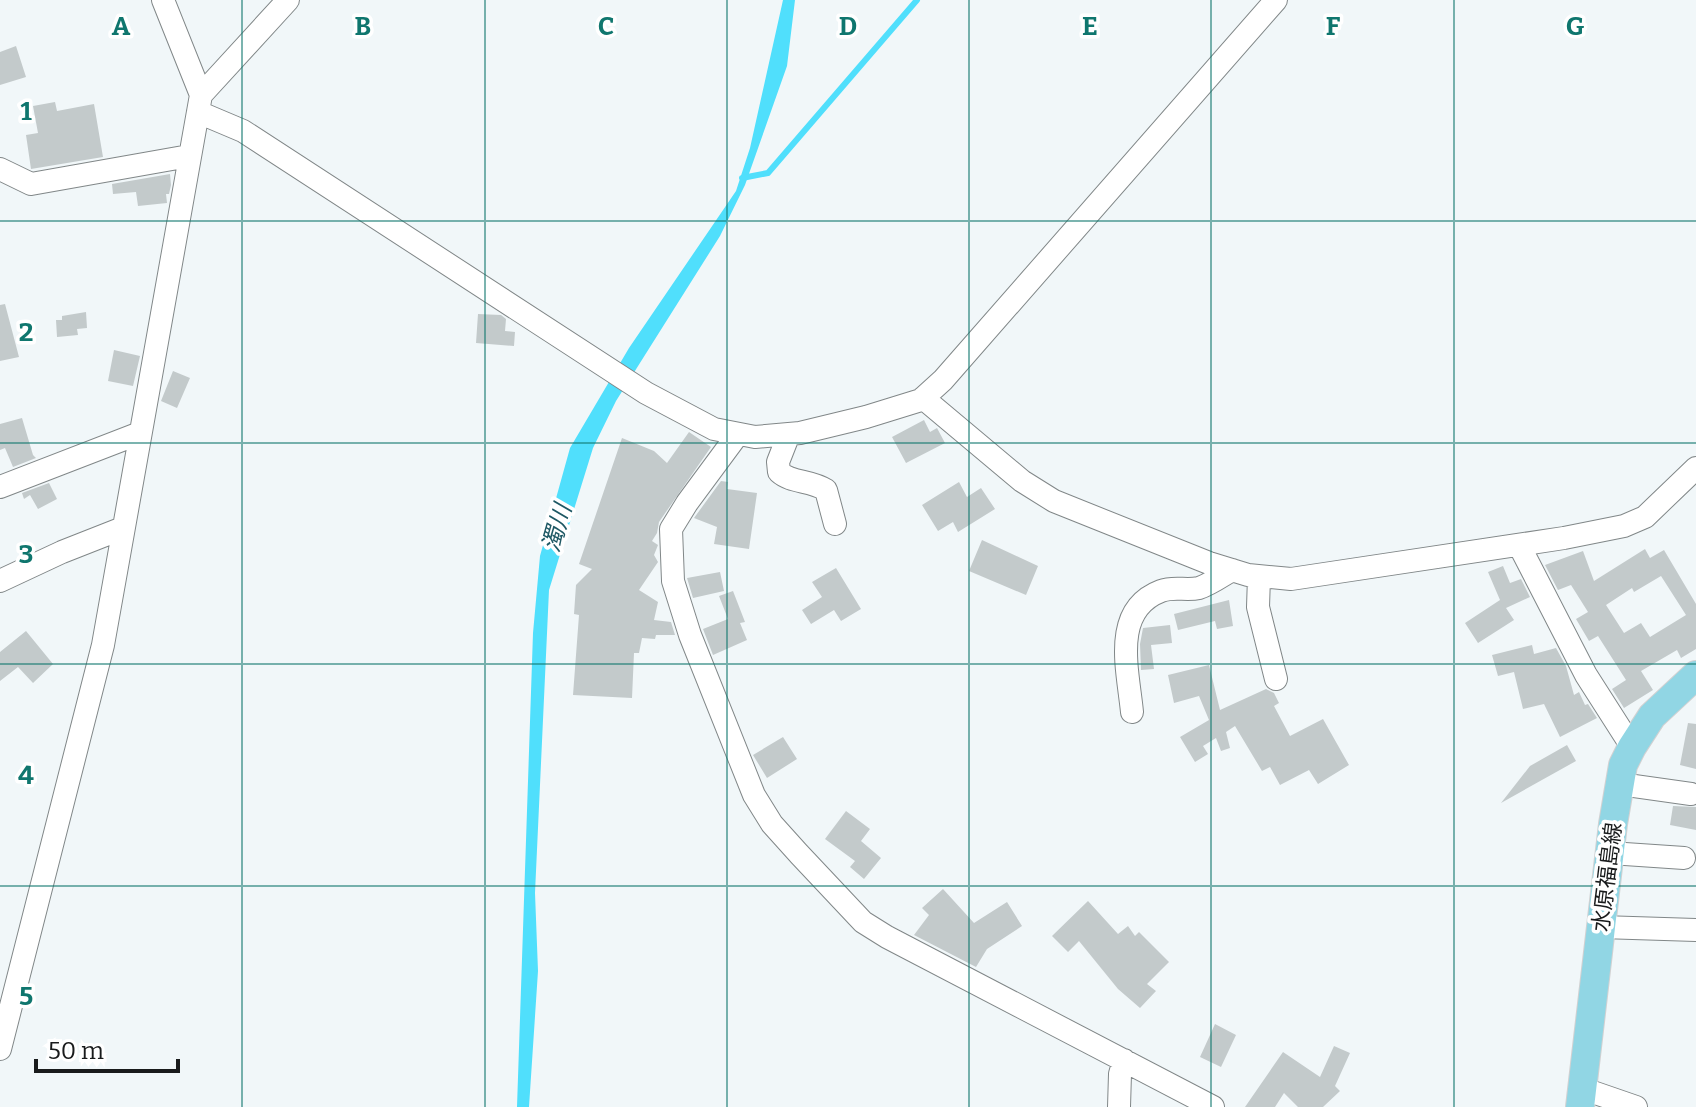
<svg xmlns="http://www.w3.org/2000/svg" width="1696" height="1107" viewBox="0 0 1696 1107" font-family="Bitter,'Noto Sans JP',serif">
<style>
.water{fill:#50dffc}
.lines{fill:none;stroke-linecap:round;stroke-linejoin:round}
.stream{stroke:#50dffc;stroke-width:6}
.building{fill:#c3cacb;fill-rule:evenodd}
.minor-casing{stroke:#818788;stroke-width:24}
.major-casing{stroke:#d1d1d2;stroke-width:30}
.minor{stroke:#fff;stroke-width:22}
.major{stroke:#91d6e4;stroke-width:28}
.grid{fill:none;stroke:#0f766e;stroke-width:2;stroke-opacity:0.55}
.labels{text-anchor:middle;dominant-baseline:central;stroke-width:7;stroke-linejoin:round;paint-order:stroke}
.street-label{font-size:22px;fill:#191b1c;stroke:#fff}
.water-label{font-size:24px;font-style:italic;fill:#1e5864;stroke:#fff}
.grid-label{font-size:26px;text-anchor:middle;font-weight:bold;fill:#0f766e;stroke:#fff;stroke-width:7;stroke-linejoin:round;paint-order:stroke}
</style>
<rect width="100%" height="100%" fill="#f1f7f9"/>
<path class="water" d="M 783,0 L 795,0 L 787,66 L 745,185 L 720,236 L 616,401 L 593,448 L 549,590 L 535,893 L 538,971 L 529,1107 L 517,1107 L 533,633 L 540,556 L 570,448 L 629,348 L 736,191 L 750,148 Z"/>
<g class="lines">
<path class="stream" d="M 742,178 L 768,173 L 917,0"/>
</g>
<path class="building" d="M 16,46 L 26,77 L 0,85 L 0,52 Z
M 55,102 L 57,111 L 94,104 L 103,157 L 31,169 L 26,135 L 38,133 L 33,106 Z
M 170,174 L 171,185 L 169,194 L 166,194 L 167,203 L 138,206 L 136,192 L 113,194 L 112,184 Z
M 5,304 L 19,357 L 0,361 L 0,305 Z
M 86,312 L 87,328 L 77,329 L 78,335 L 57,337 L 56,320 L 62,320 L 62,316 Z
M 478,314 L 501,315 L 506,319 L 505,331 L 515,332 L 514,346 L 476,343 Z
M 114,350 L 140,356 L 133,386 L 108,381 Z
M 173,371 L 190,378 L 177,408 L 161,401 Z
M 22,418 L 33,455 L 36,458 L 13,467 L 5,448 L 0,450 L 0,424 Z
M 924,420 L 930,432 L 937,428 L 945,443 L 906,463 L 892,437 Z
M 689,432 L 711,447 L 659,522 L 657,533 L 652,541 L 658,545 L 654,555 L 658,562 L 639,590 L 658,602 L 654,620 L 671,622 L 675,635 L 656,635 L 655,639 L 642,638 L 639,653 L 634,653 L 632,698 L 573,695 L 579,615 L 574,614 L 576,585 L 592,569 L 579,564 L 622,438 L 654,451 L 667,463 Z
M 721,481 L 728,482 L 727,489 L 757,493 L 749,549 L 714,544 L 717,527 L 694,518 Z
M 959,482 L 967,497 L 981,488 L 995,509 L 958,532 L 953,522 L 938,531 L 922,505 Z
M 49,483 L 57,499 L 38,509 L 30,495 L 24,499 L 22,493 Z
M 982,540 L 1038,566 L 1026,595 L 969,571 Z
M 1645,549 L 1650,558 L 1664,550 L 1696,604 L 1696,649 L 1681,658 L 1677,650 L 1641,671 L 1653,690 L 1624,708 L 1612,689 L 1626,680 L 1598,636 L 1589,641 L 1576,619 L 1588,612 L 1571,585 L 1558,590 L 1545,565 L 1583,551 L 1594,581 ZM 1661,576 L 1686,615 L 1650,637 L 1641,623 L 1624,633 L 1606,605 L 1632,588 L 1634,592 Z
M 1503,566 L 1510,583 L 1521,579 L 1530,597 L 1506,608 L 1514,620 L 1478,643 L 1465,623 L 1500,600 L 1488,572 Z
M 836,568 L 861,609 L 841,621 L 834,610 L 811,624 L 802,610 L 822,597 L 812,582 Z
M 720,572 L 724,591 L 693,598 L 687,578 Z
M 733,591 L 745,622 L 740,623 L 747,640 L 713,655 L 703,629 L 728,619 L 719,596 Z
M 1229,600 L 1233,626 L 1217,629 L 1215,621 L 1178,630 L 1174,614 Z
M 1170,625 L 1172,643 L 1151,645 L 1154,669 L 1141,670 L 1140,644 L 1143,628 Z
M 26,631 L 53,664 L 33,683 L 18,667 L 0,681 L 0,652 Z
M 1532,645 L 1534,654 L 1556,648 L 1566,666 L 1574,695 L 1579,692 L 1585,705 L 1588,704 L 1597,718 L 1560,737 L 1544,704 L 1523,709 L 1514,672 L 1498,676 L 1492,655 Z
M 1209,665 L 1220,710 L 1266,689 L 1274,693 L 1279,703 L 1274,706 L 1290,736 L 1323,719 L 1349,765 L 1318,784 L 1309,770 L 1280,785 L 1270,767 L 1262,771 L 1235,726 L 1226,732 L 1230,748 L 1221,751 L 1216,738 L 1203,746 L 1208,754 L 1195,762 L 1180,737 L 1209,720 L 1199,696 L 1174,703 L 1168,675 Z
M 1688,723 L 1696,724 L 1696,769 L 1680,765 Z
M 783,737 L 797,759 L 767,778 L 753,755 Z
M 1567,745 L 1576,761 L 1501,803 L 1530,766 Z
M 1673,806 L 1696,807 L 1696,830 L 1670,825 Z
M 846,811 L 870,829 L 861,841 L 881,858 L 864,879 L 850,867 L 855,861 L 825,839 Z
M 943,889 L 974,923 L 1007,902 L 1022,926 L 987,949 L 976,967 L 914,935 L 929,915 L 922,908 Z
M 1088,901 L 1118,934 L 1128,926 L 1135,936 L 1139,932 L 1169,962 L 1147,984 L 1156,991 L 1140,1008 L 1118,989 L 1079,941 L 1068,952 L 1052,936 Z
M 1215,1024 L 1236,1035 L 1221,1067 L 1200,1057 Z
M 1334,1046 L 1350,1053 L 1335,1086 L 1340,1091 L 1323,1107 L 1298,1107 L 1284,1093 L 1275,1107 L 1245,1107 L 1283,1052 L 1320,1077 Z"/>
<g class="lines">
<defs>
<path id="minor" d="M 163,0 L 201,95
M 198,112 L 243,131 L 646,393 L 714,429 L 755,437 L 800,433 L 866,417 L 921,400 L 943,380 L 1276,0
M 0,169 L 31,184 L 189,156
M 923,398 L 1022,481 L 1054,501 L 1209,563 L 1248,575 L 1291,579 L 1564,538 L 1624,526 L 1645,517 L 1696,468
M 738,434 L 687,503 L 671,529 L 673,581 L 690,635 L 754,795 L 772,824 L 799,854 L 863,922 L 887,937 L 1213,1107
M 789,434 L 778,462 L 779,472 C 791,483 811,480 826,490 L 835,524
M 0,487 L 140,433
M 1519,545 L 1586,675 L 1632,747
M 1259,577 L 1258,607 L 1276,679
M 0,581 L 62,552 L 123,528
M 1132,712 C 1128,670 1111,610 1161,591 C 1174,586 1186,591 1199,588 C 1209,585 1222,576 1232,570
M 1620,784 L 1691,794
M 1610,853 L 1684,858
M 1601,927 L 1696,930
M 0,1049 L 103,645 L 201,95 L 288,0
M 1581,1088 L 1636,1107
M 1119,1107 L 1120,1074 L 1124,1060"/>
<path id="major" d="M 1580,1107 L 1613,824 L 1623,765 L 1632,747 L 1652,716 L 1696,675"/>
</defs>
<use href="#minor" class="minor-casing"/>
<use href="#major" class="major-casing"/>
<use href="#minor" class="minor"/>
<use href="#major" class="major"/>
</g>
<path class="grid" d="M 242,0 L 242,1107M 485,0 L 485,1107M 727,0 L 727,1107M 969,0 L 969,1107M 1211,0 L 1211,1107M 1454,0 L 1454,1107M 0,221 L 1696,221M 0,443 L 1696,443M 0,664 L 1696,664M 0,886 L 1696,886"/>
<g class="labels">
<g class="street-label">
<text transform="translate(1607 877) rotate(-83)">水原福島線</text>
</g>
<g class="water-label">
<text transform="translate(557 528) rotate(-74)">濁川</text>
</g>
</g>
<g class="grid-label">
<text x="121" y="35">A</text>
<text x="363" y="35">B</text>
<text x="606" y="35">C</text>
<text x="848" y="35">D</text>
<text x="1090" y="35">E</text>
<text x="1333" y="35">F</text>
<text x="1575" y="35">G</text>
<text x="26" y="120">1</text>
<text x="26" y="341">2</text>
<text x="26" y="563">3</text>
<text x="26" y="784">4</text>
<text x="26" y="1005">5</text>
</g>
<path d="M36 1059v12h142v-12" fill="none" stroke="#191b1c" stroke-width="4"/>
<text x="48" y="1059" font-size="24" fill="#191b1c" stroke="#ffffff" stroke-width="6" paint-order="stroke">50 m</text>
</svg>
